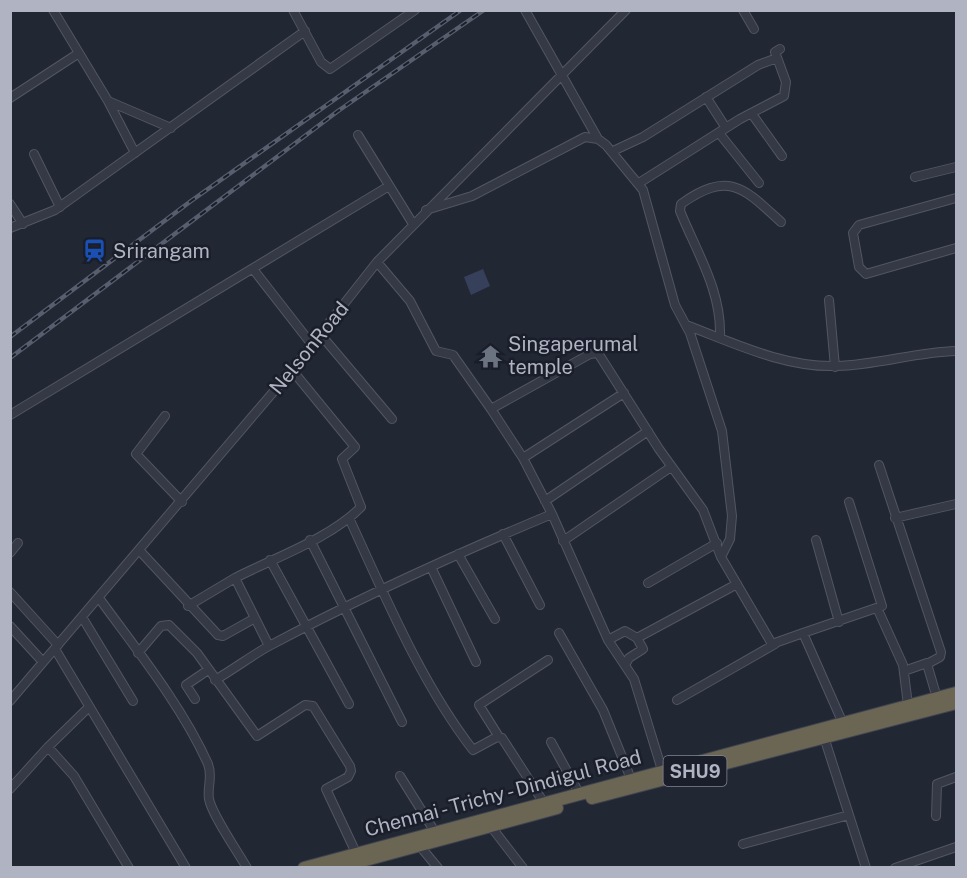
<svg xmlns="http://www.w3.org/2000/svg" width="967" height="878" viewBox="0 0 967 878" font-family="'Public Sans',sans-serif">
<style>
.water{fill:#37405a}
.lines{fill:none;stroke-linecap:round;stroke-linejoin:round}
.minor-casing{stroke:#525663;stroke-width:10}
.highway-casing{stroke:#3f4350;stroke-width:14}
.minor{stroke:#353945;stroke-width:8}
.highway{stroke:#6b6553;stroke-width:12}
.rail-casing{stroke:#595e6e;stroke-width:4.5}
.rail{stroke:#1a1e2a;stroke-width:2;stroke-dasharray:7;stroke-linecap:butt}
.labels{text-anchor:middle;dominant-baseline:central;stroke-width:5;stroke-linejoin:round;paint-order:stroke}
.shield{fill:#1a1e2a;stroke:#828694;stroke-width:1.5}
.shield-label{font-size:18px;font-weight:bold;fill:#afb3c2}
.poi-label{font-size:20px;fill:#afb3c2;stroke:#1a1e2a;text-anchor:start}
.street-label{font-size:20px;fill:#afb3c2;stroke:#1a1e2a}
</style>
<rect width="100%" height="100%" fill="#222734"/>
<path class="water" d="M 483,269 L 490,286 L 471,295 L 464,277 Z"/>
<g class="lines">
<defs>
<path id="minor" d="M 53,10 L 108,101 L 171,128
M 293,10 L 321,62 L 330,69 L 415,10
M 525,10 L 598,139
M 743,10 L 754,29
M 706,97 L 726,128
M 10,98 L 79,53
M 108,101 L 135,153
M 752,114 L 782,156
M 719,133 L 759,183
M 358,135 L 413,224
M 613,151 L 643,137 L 758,65 L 777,58
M 34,154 L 60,207
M 915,177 L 956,167
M 639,183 L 740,119 L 784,96 L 786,82 L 775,52 L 780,49
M 956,198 L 859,225 L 853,233 L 859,267 L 866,274 L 956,248
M 10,204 L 23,224
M 426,210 L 472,196 L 585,137 L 598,139 L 606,145 L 643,190 L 675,305 L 690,333 L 722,431 L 732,516 L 730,539 L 721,557 L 772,644 L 803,633 L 845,728
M 10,228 L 55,210 L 305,31
M 377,262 L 410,301 L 436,351 L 453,355 L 491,409
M 253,269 L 313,346
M 829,300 L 835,367
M 686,325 C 734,343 785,368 837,366 C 877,365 916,352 956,351
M 321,335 L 392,419
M 720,338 C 722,291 697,253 680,211 L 681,204 C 729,170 744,188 781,222
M 10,415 L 389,186
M 165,416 L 136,454 L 182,502
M 523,458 L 624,393
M 879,465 L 941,652 L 940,657 L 927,664 L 937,698
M 545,501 L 648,431
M 552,514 L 523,458 L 491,409 L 590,354 L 598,353 L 659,449 L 703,510 L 721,557
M 349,518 C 385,596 421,683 473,750 L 497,737 L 502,738 L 544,803
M 895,518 L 956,504
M 503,534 L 540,605
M 310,540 L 402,722
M 816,540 L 839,622
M 563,541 L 671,467
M 140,551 L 218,635 L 223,636 L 255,618
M 10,553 L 18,543
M 458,554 L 495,619
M 270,560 L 349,704
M 431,567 L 476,662
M 648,583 L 717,543
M 10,592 L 58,645
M 99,598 C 136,649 182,706 208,764 C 213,777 207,786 209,799 C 212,815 238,852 247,868
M 188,606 L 235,578
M 878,610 L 903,665 L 908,705
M 82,617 L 133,701
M 10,626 L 43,662
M 559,633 L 603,710 L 631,779
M 803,633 L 882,606 L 849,502
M 637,638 L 737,584
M 608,640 L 625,631 L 637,638 L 643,649 L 629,658 L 625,665
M 269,646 L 235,578 C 274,558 331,538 361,507 L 342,459 L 355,447 L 292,370
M 55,649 L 186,868
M 138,653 L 161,626 L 169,625 L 197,653 L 257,736 L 305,705 L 313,706 L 350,766 L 351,771 L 348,777 L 326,789 L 358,857
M 904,671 L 927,663
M 215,680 C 234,669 251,656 269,646 C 361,597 456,554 552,514 L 608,640 L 634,679 L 662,770
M 195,699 L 186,685 L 208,670
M 677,700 L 775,644
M 10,701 L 292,370 L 377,262 L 626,10
M 499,737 L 479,705 L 548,660
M 824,737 L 866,868
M 551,742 L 579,793
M 48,747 L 74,776 L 129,868
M 400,776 L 435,832
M 10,789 L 48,747 L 89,707
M 936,816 L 937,784 L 956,777
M 489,824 L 523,868
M 743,844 L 849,815
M 419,845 L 438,868
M 895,868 L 956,847"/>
<path id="highway" d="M 592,798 L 956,703
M 304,868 L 956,693
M 336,868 L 557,808"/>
</defs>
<use href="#minor" class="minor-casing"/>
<use href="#highway" class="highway-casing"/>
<use href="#minor" class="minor"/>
<use href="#highway" class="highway"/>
<defs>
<path id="rail" d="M 10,337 L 191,201 L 461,10
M 10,358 L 338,111 L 484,10"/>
</defs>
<use href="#rail" class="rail-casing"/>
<use href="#rail" class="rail"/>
</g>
<defs>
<symbol id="station-bare" viewBox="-9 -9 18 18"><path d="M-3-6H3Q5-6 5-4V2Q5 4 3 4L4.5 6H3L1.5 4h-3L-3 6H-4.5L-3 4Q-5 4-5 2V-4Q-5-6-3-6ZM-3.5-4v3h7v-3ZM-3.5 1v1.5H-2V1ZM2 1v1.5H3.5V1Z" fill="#1a4fb4" stroke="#1a1e2a" stroke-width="2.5" paint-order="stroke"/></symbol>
<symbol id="temple-bare" viewBox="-9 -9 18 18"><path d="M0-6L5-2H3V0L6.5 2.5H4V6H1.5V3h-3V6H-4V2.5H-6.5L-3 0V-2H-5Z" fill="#6b7280" stroke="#1a1e2a" stroke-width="2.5" paint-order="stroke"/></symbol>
</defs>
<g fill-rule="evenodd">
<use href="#station-bare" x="78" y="234" width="33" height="33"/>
<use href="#temple-bare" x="474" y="340" width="33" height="33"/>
</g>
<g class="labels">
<rect class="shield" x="663.5" y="756" width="63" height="30" rx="4.5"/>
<g class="shield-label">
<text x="695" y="771">SHU9</text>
</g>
<g class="poi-label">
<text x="113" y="251">Srirangam</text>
<text x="508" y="344">Singaperumal<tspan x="508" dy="23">temple</tspan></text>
</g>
<g class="street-label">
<text transform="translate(309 348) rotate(-51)">NelsonRoad</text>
<text transform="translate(503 793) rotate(-15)">Chennai - Trichy - Dindigul Road</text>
</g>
</g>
<rect width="967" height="878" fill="none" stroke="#afb3c2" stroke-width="24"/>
</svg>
